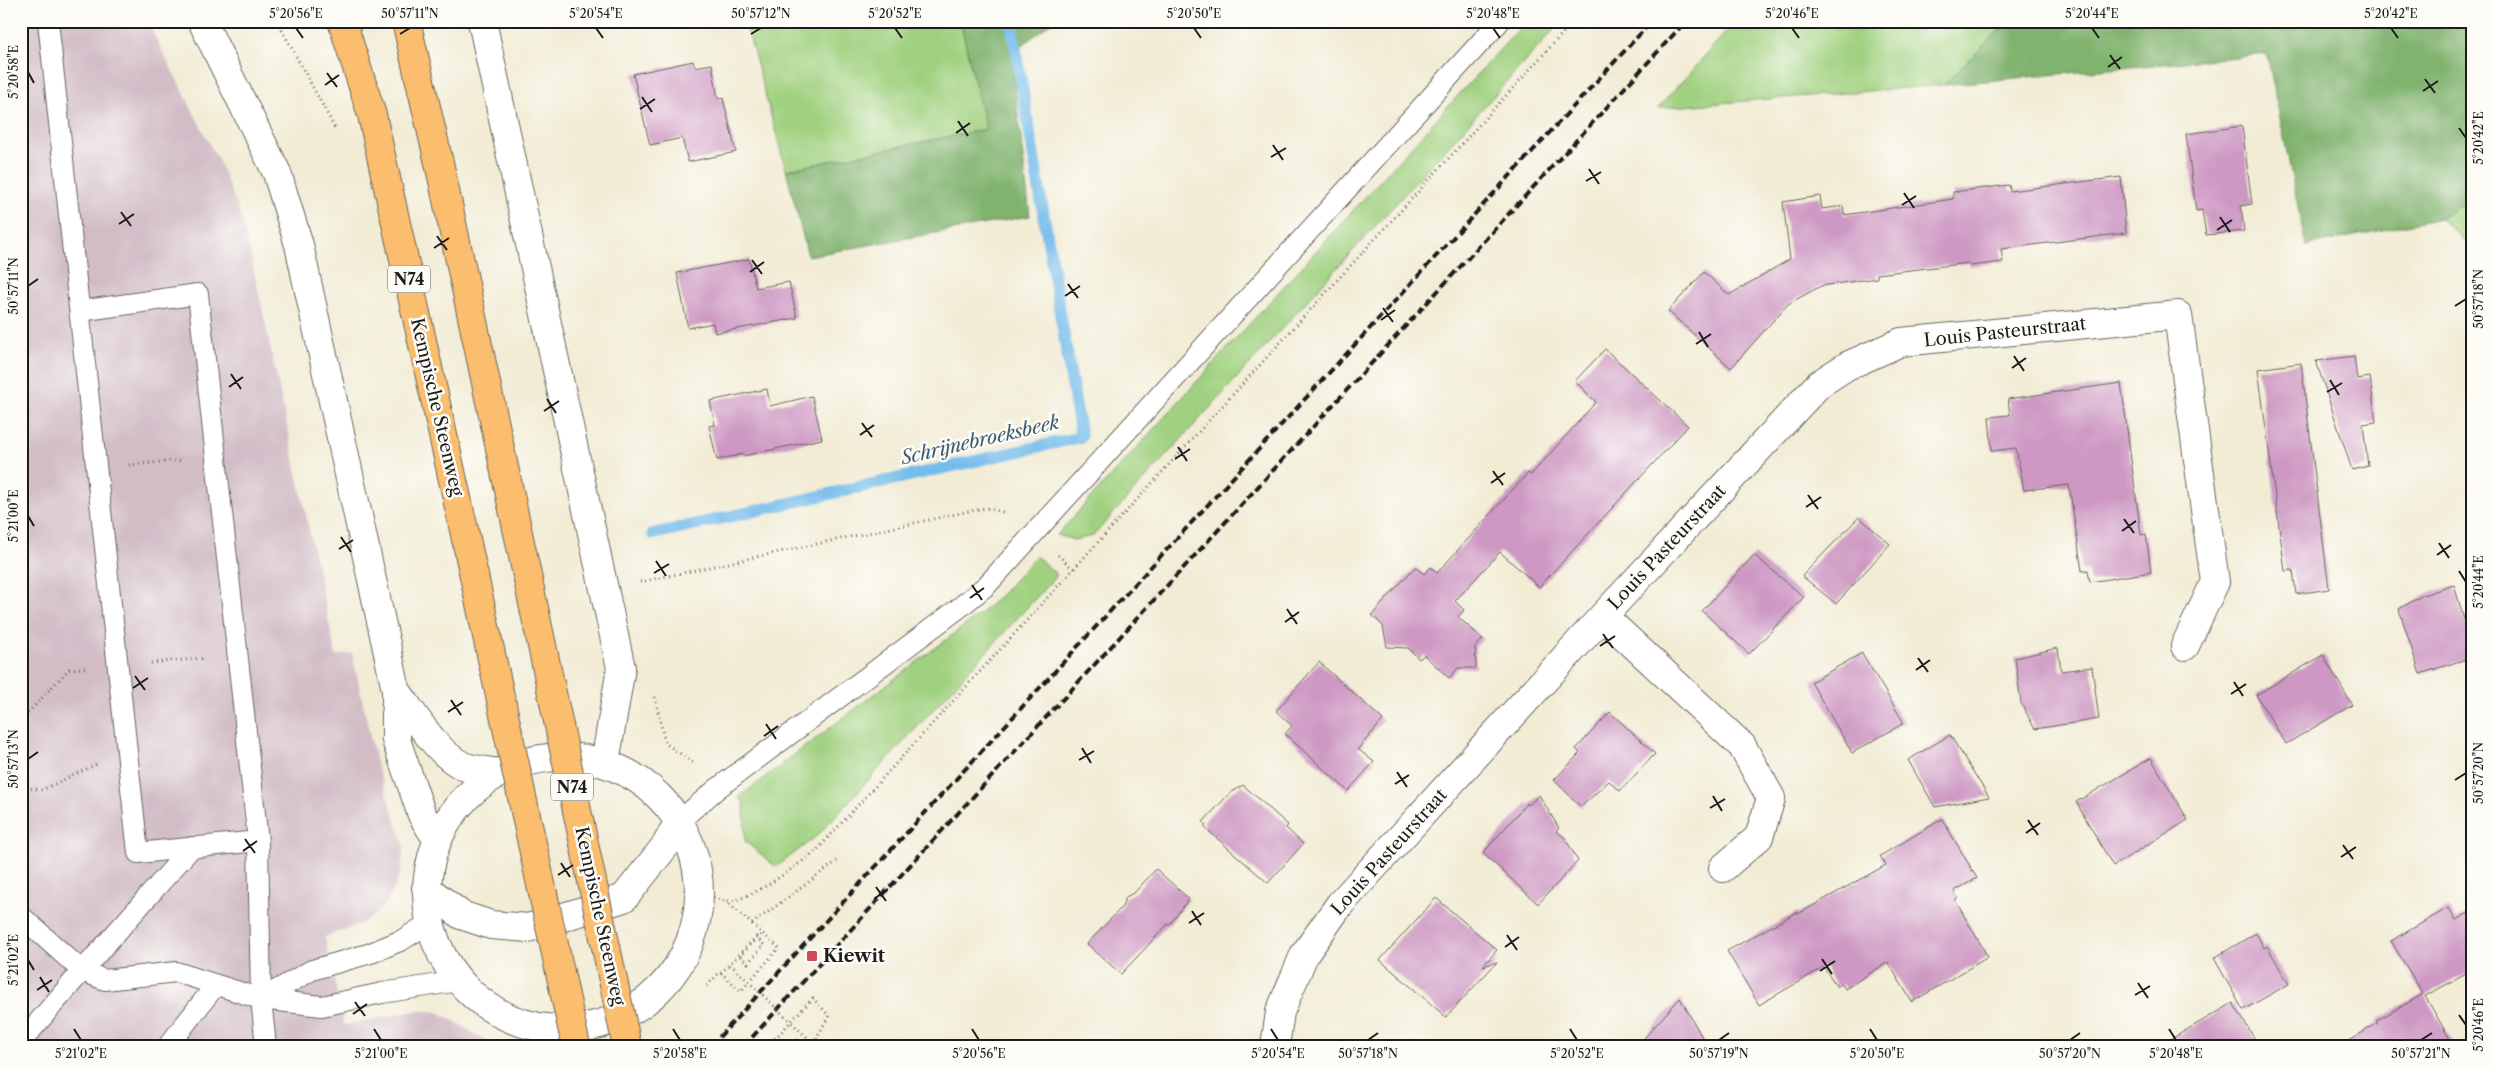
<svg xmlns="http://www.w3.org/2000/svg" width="2493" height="1067" viewBox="0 0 2493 1067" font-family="'Libre Caslon Text',serif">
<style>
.industrial{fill:#d2bdc7}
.green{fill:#a0d180;stroke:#5e764e}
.forest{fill:#80b36e;stroke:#4e6845}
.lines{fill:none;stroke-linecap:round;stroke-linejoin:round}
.stream{stroke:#73bceb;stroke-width:12}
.building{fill:#cd98c3}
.service-casing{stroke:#67655d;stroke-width:22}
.minor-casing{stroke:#67655d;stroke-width:30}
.primary-casing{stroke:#67655d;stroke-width:30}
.path{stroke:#67655d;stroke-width:3;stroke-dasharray:1 4;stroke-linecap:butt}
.service{stroke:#fff;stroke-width:20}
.minor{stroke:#fff;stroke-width:28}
.primary{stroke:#fbbd6e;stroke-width:28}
.rail{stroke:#1c1c1c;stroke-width:4;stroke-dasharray:8 4;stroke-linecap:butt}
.primary-bridge-casing{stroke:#67655d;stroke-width:30;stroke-linecap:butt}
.path-bridge{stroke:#67655d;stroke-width:3;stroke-dasharray:1 4;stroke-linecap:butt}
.primary-bridge{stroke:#fbbd6e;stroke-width:28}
.ticks{fill:none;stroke:#1c1c1c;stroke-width:2}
.poi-dot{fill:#d1495b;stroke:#fdfcf7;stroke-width:2}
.labels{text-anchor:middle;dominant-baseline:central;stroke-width:5;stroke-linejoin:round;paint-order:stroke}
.shield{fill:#fdfcf7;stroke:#605f5e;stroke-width:1}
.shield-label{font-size:16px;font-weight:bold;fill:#1c1c1c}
.street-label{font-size:18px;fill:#1c1c1c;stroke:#fdfcf7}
.poi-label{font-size:18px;font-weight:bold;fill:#1c1c1c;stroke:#fdfcf7;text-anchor:start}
.water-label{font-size:19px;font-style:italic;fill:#3f5c6f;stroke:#fdfcf7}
.neatline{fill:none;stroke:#1c1c1c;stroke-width:2}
.ticks-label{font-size:12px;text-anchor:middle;fill:#1c1c1c}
</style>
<rect width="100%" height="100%" fill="#fdfcf7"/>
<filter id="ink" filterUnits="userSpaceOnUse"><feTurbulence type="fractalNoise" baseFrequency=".02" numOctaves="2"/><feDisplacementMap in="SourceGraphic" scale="10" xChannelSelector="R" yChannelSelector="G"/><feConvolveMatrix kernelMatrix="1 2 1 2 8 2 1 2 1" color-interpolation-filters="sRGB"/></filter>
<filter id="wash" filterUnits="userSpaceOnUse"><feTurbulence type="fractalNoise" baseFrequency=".0096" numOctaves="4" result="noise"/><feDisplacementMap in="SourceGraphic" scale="20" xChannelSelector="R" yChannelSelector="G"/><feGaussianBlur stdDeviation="1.12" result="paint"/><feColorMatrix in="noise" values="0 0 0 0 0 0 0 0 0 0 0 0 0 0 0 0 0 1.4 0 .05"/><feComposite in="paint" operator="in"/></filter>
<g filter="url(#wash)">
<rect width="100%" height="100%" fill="#f2ecd5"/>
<path class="industrial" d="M 21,21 L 147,21 L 221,166 L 239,211 L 250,252 L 336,656 L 352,653 L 376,763 L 404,845 L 401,873 L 387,903 L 372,917 L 362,923 L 325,937 L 344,1025 L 415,1011 L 428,1011 L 437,1012 L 453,1020 L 488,1042 L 489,1046 L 21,1046 Z"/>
<path class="green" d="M 745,21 L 960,21 L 986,129 L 786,170 Z
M 1526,21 L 1562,21 L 1093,536 L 1074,540 L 1057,535 Z
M 1736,21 L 2008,21 L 1944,85 L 1658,108 Z
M 2472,199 L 2472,247 L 2440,218 Z
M 1036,556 L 1057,575 L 818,835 L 776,867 L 745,841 L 744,803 L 739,797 L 980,614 L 1002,594 Z"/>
<path class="forest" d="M 960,21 L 1053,21 L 1011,54 L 1030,216 L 808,256 L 786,170 L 986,129 Z
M 2008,21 L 2472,21 L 2472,199 L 2440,218 L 2306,246 L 2267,54 L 1944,85 Z"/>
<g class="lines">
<path class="stream" d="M 653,534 L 1081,437 L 1011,21"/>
</g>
<g id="blocks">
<path class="building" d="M 693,61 L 695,67 L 712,64 L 718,99 L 723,98 L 736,152 L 688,162 L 682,138 L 650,145 L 633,74 Z
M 2242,126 L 2252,204 L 2241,206 L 2244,231 L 2206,235 L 2202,210 L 2196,211 L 2186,134 Z
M 2121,177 L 2126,233 L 2001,249 L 2003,262 L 1970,266 L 1969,263 L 1877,274 L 1877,278 L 1821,286 L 1788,304 L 1731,368 L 1668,311 L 1704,272 L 1729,295 L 1790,259 L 1783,202 L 1820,196 L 1822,209 L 1843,206 L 1844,215 L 1953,199 L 1953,192 L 2009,185 L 2010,191 Z
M 749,259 L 756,288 L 789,282 L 797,318 L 715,333 L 713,323 L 688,328 L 677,273 Z
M 1605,349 L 1688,426 L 1539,587 L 1500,552 L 1455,601 L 1464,610 L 1458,617 L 1483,639 L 1475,647 L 1476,668 L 1458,668 L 1449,678 L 1424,655 L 1419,659 L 1408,648 L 1387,647 L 1383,626 L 1372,615 L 1415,567 L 1424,574 L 1431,567 L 1437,573 L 1528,473 L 1531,475 L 1596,402 L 1575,381 Z
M 2354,356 L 2357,379 L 2370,377 L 2376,422 L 2363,424 L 2368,466 L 2352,470 L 2316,361 Z
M 2301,363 L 2329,589 L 2296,594 L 2293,570 L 2285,571 L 2258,369 Z
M 2121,383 L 2141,535 L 2146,534 L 2151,572 L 2090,582 L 2088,570 L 2082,571 L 2069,485 L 2024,490 L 2016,448 L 1992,451 L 1989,417 L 2010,415 L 2008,399 Z
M 767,389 L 770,406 L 812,396 L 822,439 L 743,456 L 743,454 L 717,460 L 709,426 L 715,425 L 710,401 Z
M 1859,517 L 1890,544 L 1836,604 L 1802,576 Z
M 1754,555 L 1804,597 L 1749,654 L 1702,611 Z
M 2454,585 L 2464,619 L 2472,616 L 2472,657 L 2420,674 L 2399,609 L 2423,595 Z
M 2058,648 L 2061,671 L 2092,667 L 2099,719 L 2035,729 L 2021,703 L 2015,658 Z
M 1862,653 L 1904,723 L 1852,753 L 1811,682 Z
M 2323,655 L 2352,705 L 2286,744 L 2256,695 Z
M 1319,662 L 1383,720 L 1358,749 L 1374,762 L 1348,791 L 1285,734 L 1292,726 L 1276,711 Z
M 1610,712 L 1655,754 L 1620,791 L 1609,781 L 1581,807 L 1554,780 L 1580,753 L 1576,749 Z
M 1950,735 L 1989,797 L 1935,807 L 1908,760 Z
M 2151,758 L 2188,820 L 2113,866 L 2076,802 Z
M 1243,785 L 1288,825 L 1286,828 L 1303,844 L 1268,883 L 1204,827 L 1206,825 L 1203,822 L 1229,794 Z
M 1539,795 L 1559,828 L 1556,831 L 1565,838 L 1578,861 L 1538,904 L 1483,853 L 1527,803 L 1529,805 Z
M 1942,819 L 1977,878 L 1954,891 L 1958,898 L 1955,900 L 1988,957 L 1912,1002 L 1888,962 L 1845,989 L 1842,984 L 1837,987 L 1824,967 L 1759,1005 L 1727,951 L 1797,912 L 1798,914 L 1886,865 L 1880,856 Z
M 1156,869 L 1189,899 L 1169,925 L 1168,924 L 1121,974 L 1087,944 L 1122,907 L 1126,897 L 1135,892 Z
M 1436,898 L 1497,950 L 1483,966 L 1497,962 L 1446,1017 L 1380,960 Z
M 2448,908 L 2456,920 L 2472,911 L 2472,971 L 2425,996 L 2454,1046 L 2340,1046 L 2378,1023 L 2376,1021 L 2423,994 L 2391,941 Z
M 2256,933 L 2264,948 L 2267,946 L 2289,984 L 2243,1010 L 2214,958 Z
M 1680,998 L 1707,1046 L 1637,1046 Z
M 2233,1003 L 2259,1046 L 2159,1046 Z"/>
</g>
</g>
<g filter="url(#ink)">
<use href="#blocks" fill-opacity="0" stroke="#67655d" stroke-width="1"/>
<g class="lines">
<defs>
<path id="service" d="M 48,21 L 138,853 L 258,841 L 261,999 L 266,1046
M 80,311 L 198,294 L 258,841
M 679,821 L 718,788 L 959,608 L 987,585 L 1500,21
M 21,916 L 82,971 L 105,980 L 176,972 L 261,999 L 322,1006 L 382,993 L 458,981
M 261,999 L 312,970 L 371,953 L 402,940 L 429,923
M 21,1042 L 82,971 L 192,847
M 168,1046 L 215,986"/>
<path id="minor" d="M 202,21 L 277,173 L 299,245 L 396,690 L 396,740 L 422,815 L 437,839
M 482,21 L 621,668 L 605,763
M 1603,616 L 1742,746 L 1771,798 L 1759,837 L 1723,868
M 396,690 C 413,713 437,754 463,766 C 474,770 487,771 498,773
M427 893a136 136 0 1 1 272 0a136 136 0 1 1-272 0Z
M 426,888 L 461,915 L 491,925 L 528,928 L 624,898 L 666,845 L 679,821
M 1275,1046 L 1280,1012 L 1304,955 L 1340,904 L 1603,616 L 1819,384 L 1847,366 L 1901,342 L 2178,315 L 2215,582 L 2185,646"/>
<path id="primary" d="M 342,21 L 372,115 L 466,539
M 406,21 L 440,167 L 517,528"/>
</defs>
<use href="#service" class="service-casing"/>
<use href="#minor" class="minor-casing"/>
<use href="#primary" class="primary-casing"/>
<path class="path" d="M 277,21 L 336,130
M 129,465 L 183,460
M 1058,555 L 1074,570
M 640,582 L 970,511 L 986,508 L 1007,513
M 151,663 L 205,658
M 655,697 L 665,743 L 695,764
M 21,720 L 69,669 L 85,668
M 21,787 L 42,790 L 97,764
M 699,893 C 708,895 717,900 726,901 C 748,903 799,864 817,850 L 1574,21
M 752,924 L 837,861
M 721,973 L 756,937 L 764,945 L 748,963 L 740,956 L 762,933
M 707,986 L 720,972 L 741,991 L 779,948 L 727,902
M 768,1046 L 813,998 L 829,1016 L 812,1046
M 790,1046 L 796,1039 L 803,1046"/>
<use href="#service" class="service"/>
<use href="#minor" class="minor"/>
<use href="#primary" class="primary"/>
<path class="rail" d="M 711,1046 L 1652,21
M 744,1046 L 1686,21"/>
<defs>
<path id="primary-bridge" d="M 517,528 L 627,1046
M 466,539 L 576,1046"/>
</defs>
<use href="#primary-bridge" class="primary-bridge-casing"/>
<path class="path-bridge" d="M 730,964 L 814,1044"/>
<use href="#primary-bridge" class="primary-bridge"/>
</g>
</g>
<path class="ticks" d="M 296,28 L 303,38M 596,28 L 603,38M 895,28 L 902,38M 1194,28 L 1201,38M 1493,28 L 1500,38M 1792,28 L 1799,38M 2092,28 L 2099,38M 2391,28 L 2398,38M 400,34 L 410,28M 751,34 L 761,28M 2110,55 L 2120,69M 2108,67 L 2122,57M 28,72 L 34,83M 327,73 L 337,87M 2425,79 L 2435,93M 325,85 L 339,75M 2423,91 L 2438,81M 642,97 L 652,112M 640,109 L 655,99M 958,121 L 968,136M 2459,128 L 2466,138M 956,133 L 970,123M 1273,145 L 1283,160M 1271,157 L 1286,148M 1589,169 L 1599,184M 1586,181 L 1601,172M 1904,193 L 1914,208M 1902,205 L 1916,196M 121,212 L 131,226M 2220,217 L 2230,232M 119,224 L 134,214M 2217,230 L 2232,220M 437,236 L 447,250M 434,248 L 449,238M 752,260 L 762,274M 750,272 L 764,262M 1068,284 L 1078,298M 28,286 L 38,279M 1065,296 L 1080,286M 2455,306 L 2466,299M 1383,308 L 1393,322M 1381,320 L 1395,310M 1699,332 L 1708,347M 1696,344 L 1711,334M 2014,356 L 2024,371M 2012,368 L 2026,358M 231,374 L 241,389M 2330,380 L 2339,395M 229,387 L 243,377M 2327,392 L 2342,383M 547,399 L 556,413M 544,411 L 559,401M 862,423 L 872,437M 860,435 L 874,425M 1178,447 L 1187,461M 1175,459 L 1190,449M 1493,471 L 1503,485M 1491,483 L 1505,473M 1808,495 L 1818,509M 1806,507 L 1821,497M 28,516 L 34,526M 2124,519 L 2134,533M 2122,531 L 2136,521M 341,537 L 351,552M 2439,543 L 2449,558M 339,549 L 353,540M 2437,555 L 2451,545M 656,561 L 666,576M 2459,571 L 2466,582M 654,573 L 669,564M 972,585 L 982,600M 970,598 L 984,588M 1287,609 L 1297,624M 1285,622 L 1299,612M 1603,634 L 1613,648M 1600,646 L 1615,636M 1918,658 L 1928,672M 1916,670 L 1930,660M 135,676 L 145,690M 2234,682 L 2243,696M 133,688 L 148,678M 2231,694 L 2246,684M 451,700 L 461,715M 448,712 L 463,702M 766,724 L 776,739M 764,736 L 778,726M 1082,748 L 1091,763M 28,759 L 38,752M 1079,760 L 1094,751M 1397,772 L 1407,787M 2455,780 L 2466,773M 1395,784 L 1409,775M 1713,796 L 1722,811M 1710,808 L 1725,799M 2028,820 L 2038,835M 2026,833 L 2040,823M 245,839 L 255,853M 2343,845 L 2353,859M 243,851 L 257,841M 2341,857 L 2356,847M 561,863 L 570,877M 558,875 L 573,865M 876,887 L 886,901M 874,899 L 888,889M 1192,911 L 1201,925M 1189,923 L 1204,913M 1507,935 L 1517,950M 1505,947 L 1519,937M 1822,959 L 1832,974M 28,960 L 34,970M 1820,971 L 1835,961M 40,977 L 49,992M 2138,983 L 2148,998M 37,990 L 52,980M 2135,995 L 2150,986M 355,1002 L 365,1016M 353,1014 L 367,1004M 2459,1015 L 2466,1025M 74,1029 L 81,1040M 374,1029 L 381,1040M 673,1029 L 680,1040M 972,1029 L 979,1040M 1271,1029 L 1278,1040M 1570,1029 L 1577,1040M 1870,1029 L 1877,1040M 2169,1029 L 2176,1040M 1368,1040 L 1378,1033M 1719,1040 L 1729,1033M 2070,1040 L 2080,1033M 2421,1040 L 2432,1033"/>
<rect class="poi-dot" x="806" y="950" width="12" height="12" rx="2.5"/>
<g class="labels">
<g class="shield">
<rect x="388" y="265.5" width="42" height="27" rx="4"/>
<rect x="551" y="773.5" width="42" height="27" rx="4"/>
</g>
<g class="shield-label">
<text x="409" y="279">N74</text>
<text x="572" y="787">N74</text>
</g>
<g class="street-label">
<text transform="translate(2005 332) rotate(-6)">Louis Pasteurstraat</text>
<text transform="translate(437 407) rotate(77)">Kempische Steenweg</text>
<text transform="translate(1667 547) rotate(-47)">Louis Pasteurstraat</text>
<text transform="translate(1389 852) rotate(-48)">Louis Pasteurstraat</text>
<text transform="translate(600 916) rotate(78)">Kempische Steenweg</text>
</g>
<g class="poi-label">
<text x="823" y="956">Kiewit</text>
</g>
<g class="water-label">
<text transform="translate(980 440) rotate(-13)">Schrijnebroeksbeek</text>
</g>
</g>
<rect width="2493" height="1067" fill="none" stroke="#fdfcf7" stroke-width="55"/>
<rect x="28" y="28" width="2438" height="1012" class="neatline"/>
<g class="ticks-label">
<text x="296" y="18">5°20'56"E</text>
<text x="410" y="18">50°57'11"N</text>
<text x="596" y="18">5°20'54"E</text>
<text x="761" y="18">50°57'12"N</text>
<text x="895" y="18">5°20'52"E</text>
<text x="1194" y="18">5°20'50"E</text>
<text x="1493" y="18">5°20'48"E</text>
<text x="1792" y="18">5°20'46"E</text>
<text x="2092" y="18">5°20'44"E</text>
<text x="2391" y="18">5°20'42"E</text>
<text transform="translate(14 72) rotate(-90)" y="4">5°20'58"E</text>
<text transform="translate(2479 138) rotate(-90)" y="4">5°20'42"E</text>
<text transform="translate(14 286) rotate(-90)" y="4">50°57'11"N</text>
<text transform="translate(2479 299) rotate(-90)" y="4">50°57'18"N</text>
<text transform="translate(14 516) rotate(-90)" y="4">5°21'00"E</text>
<text transform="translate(2479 582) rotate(-90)" y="4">5°20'44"E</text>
<text transform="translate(14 759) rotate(-90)" y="4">50°57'13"N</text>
<text transform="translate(2479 773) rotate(-90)" y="4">50°57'20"N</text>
<text transform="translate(14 960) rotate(-90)" y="4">5°21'02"E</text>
<text transform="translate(2479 1025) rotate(-90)" y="4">5°20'46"E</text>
<text x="81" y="1058">5°21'02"E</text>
<text x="381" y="1058">5°21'00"E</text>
<text x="680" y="1058">5°20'58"E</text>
<text x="979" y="1058">5°20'56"E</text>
<text x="1278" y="1058">5°20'54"E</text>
<text x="1368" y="1058">50°57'18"N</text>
<text x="1577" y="1058">5°20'52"E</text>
<text x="1719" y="1058">50°57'19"N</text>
<text x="1877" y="1058">5°20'50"E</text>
<text x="2070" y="1058">50°57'20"N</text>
<text x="2176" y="1058">5°20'48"E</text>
<text x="2421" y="1058">50°57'21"N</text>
</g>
</svg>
